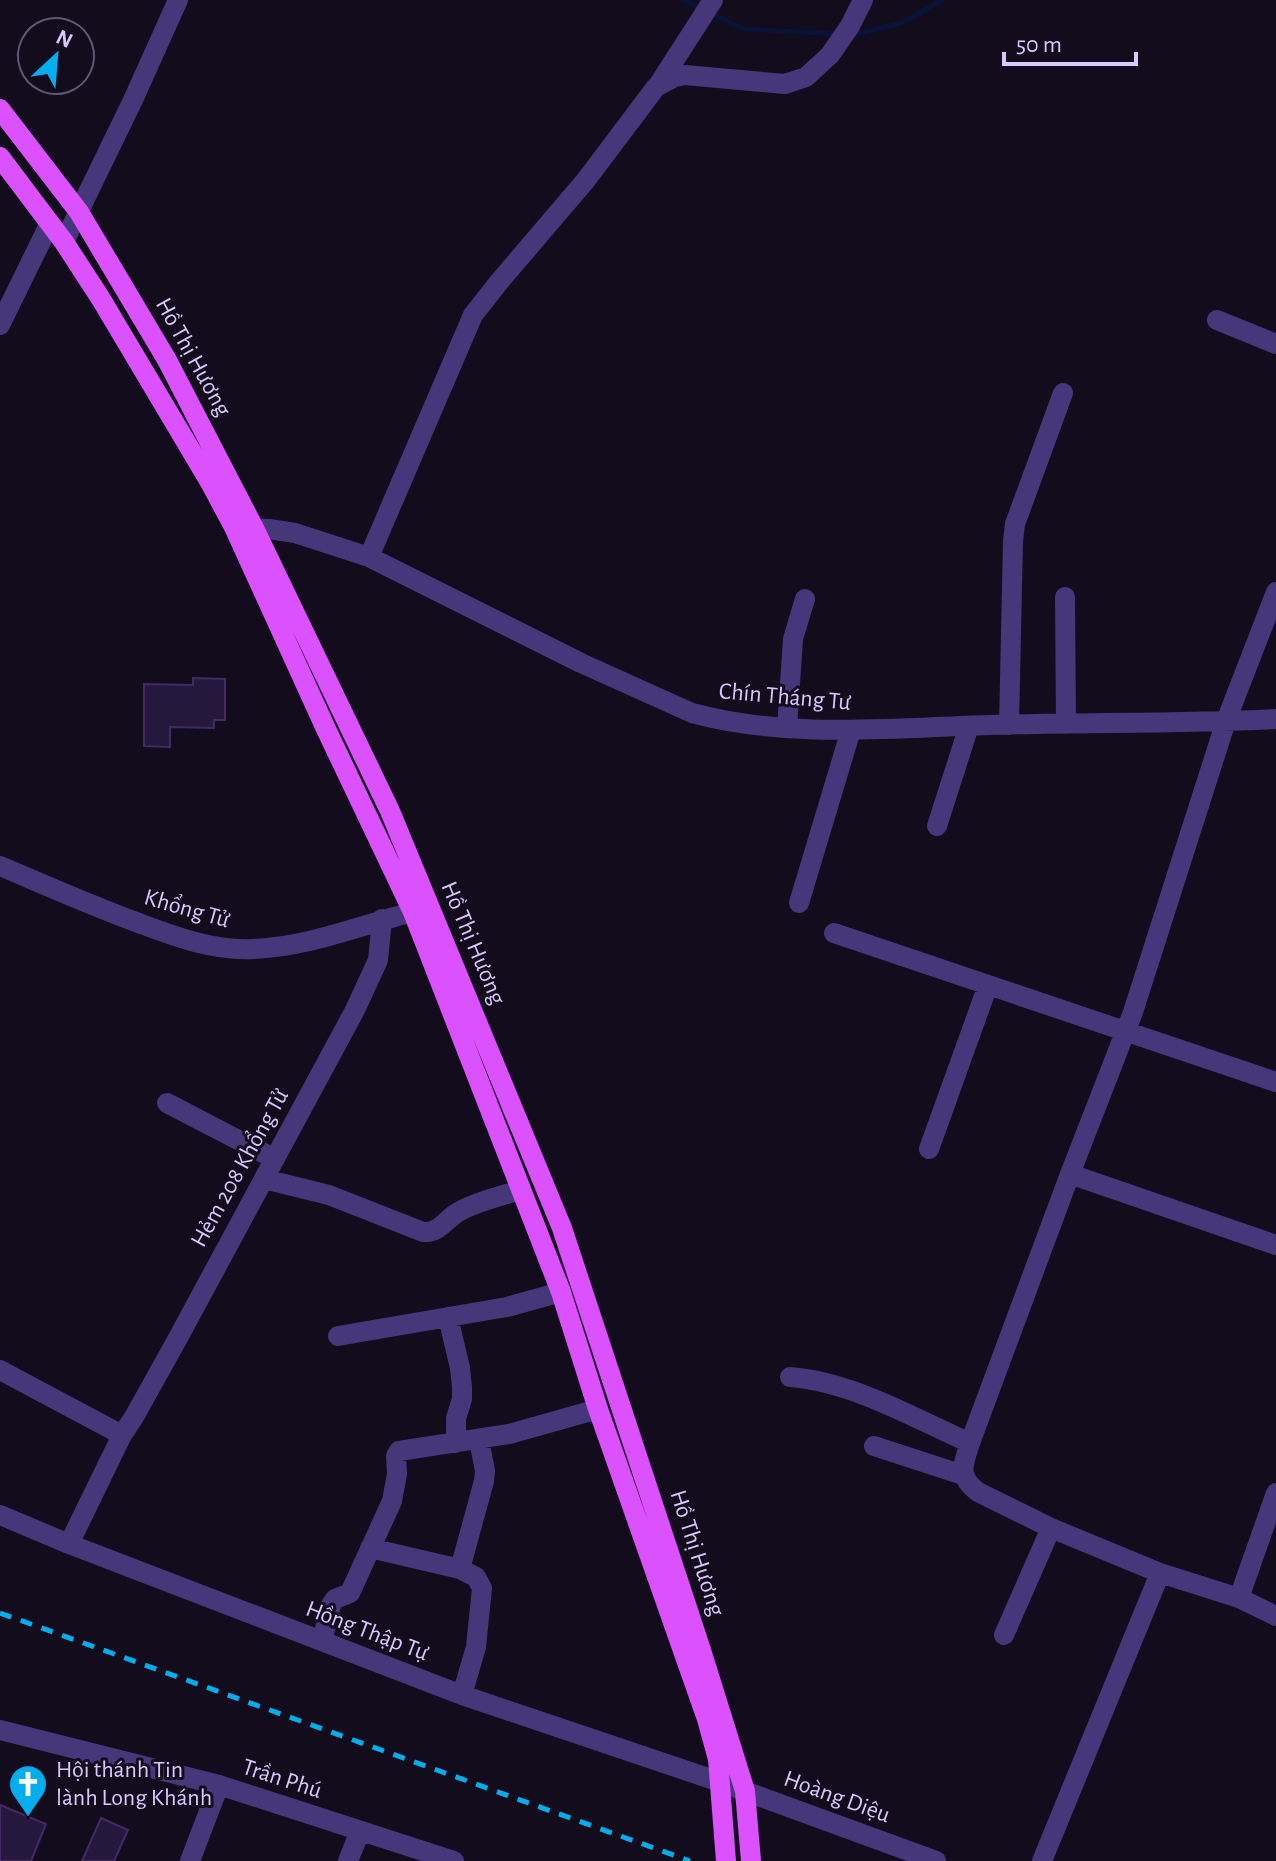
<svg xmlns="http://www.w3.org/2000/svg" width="1276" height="1861" viewBox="0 0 1276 1861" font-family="'Alegreya Sans',sans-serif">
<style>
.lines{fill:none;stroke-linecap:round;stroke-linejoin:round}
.stream{stroke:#091238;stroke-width:5}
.building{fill:#26183d;stroke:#422a69;stroke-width:2}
.minor{stroke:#46377b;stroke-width:20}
.major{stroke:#db51fd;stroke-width:20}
.rail{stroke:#03aeef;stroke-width:5;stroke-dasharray:12 10;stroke-linecap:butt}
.labels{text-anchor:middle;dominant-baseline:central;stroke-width:6;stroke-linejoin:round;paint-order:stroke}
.street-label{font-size:24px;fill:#d8c8fe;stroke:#120c1d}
.poi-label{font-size:24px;fill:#d8c8fe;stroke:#120c1d;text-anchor:start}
</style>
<rect width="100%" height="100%" fill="#120c1d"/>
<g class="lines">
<path class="stream" d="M 684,0 L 701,8
M 710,13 L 744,29 L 837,34
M 851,35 L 902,23 L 942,0"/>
</g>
<path class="building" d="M 193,678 L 225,679 L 225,720 L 214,720 L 214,728 L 170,727 L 170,747 L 144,746 L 144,684 L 193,685 Z
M 0,1805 L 46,1824 L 31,1861 L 0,1861 Z
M 101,1818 L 128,1830 L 114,1861 L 82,1861 Z"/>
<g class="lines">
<path class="minor" d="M 659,84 L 713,0
M 64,242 L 133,100 L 178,0
M 1217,320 L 1276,344
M 0,325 L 50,223
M 238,527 L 269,529 L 295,533 L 369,557 L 581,663 L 692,713 C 789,739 890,728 989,725 C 1085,722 1180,724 1276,719
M 369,557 L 473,315 L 499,282 L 586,180 L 656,87 L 675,77 L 685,75 L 785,84 L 806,77 L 830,55 L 850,26 L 863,0
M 1276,592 L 1226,721 L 1133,1012 L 1070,1174 L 970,1443 C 963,1465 957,1476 978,1492 L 1051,1528 L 1160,1573 L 1239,1598 L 1276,1616
M 1065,597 L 1066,724
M 1009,725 L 1013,541 L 1015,524 L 1063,393
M 787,728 L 793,639 L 805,599
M 937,826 L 969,726
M 0,866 C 45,885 90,905 136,922 C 174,936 211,951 253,949 C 308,947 361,925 413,912
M 799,903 L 851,730
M 834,933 L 1276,1082
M 167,1103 L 275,1159
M 929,1149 L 988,985
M 1070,1174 L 1276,1245
M 264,1179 L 329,1195 L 423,1232 C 441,1233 446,1218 460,1211 C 479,1201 501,1196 521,1190
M 448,1317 L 460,1368 L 462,1387 L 462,1399 L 456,1418 L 456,1443
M 338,1336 L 507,1307 L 561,1292
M 0,1370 L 122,1435 L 134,1417 L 178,1338 L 355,1010 L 378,960 L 382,919
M 790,1377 C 853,1382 914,1418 970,1443
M 874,1446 L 963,1475
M 0,1515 L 69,1544 L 462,1695 L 720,1782 L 936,1861
M 69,1544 L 122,1435
M 370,1548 L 460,1569 L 476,1577 L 482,1588 L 476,1647 L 462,1695
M 460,1569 L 484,1481 L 485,1471 L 479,1440
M 1239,1598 L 1276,1493
M 1004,1635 L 1051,1528
M 322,1641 L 331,1605 L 335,1599 L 350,1593 L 392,1501 L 397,1474 L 396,1456 L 399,1451 L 509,1434 L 598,1409
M 0,1730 L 219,1785 L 454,1861
M 190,1861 L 219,1785
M 348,1861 L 360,1831
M 1042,1861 L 1160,1573"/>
<path class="major" d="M 0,109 L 79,212 L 167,360 L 254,528 L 390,811 L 562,1228 L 700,1647 L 745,1791 L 751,1861
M 0,157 L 64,242 L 101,299 L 211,484 L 234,527 L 326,729 L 413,912 L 561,1292 L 598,1409 L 707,1719 L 718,1759 L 726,1861"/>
<path class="rail" d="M 0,1613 L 690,1861"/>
</g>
<defs>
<symbol id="church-pin" viewBox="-11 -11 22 30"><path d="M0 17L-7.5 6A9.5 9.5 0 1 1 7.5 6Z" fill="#03aeef" stroke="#120c1d"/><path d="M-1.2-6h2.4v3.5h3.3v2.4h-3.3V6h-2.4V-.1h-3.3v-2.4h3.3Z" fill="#fff"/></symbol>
</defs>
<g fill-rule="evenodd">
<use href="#church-pin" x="6" y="1762" width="44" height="60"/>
</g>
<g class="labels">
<g class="street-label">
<text transform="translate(193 357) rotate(61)">Hồ Thị Hương</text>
<text transform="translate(785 697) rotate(5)">Chín Tháng Tư</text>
<text transform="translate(187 909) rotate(16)">Khổng Tử</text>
<text transform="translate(473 943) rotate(67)">Hồ Thị Hương</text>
<text transform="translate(240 1168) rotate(-61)">Hẻm 208 Khổng Tử</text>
<text transform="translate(697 1553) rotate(72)">Hồ Thị Hương</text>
<text transform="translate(367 1631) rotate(21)">Hồng Thập Tự</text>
<text transform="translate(282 1779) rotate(18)">Trần Phú</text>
<text transform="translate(837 1797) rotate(20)">Hoàng Diệu</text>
</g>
<g class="poi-label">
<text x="56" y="1770">Hội thánh Tin<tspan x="56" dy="28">lành Long Khánh</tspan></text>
</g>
</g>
<g transform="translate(56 56) rotate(26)"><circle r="38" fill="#120c1d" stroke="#615777" stroke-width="2"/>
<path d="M0-6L14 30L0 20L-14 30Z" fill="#03aeef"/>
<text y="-12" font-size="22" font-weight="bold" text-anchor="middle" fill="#d8c8fe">N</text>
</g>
<path d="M1004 52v12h132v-12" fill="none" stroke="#d8c8fe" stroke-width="4"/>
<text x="1016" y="52" font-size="24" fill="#d8c8fe" stroke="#120c1d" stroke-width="6" paint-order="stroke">50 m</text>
</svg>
